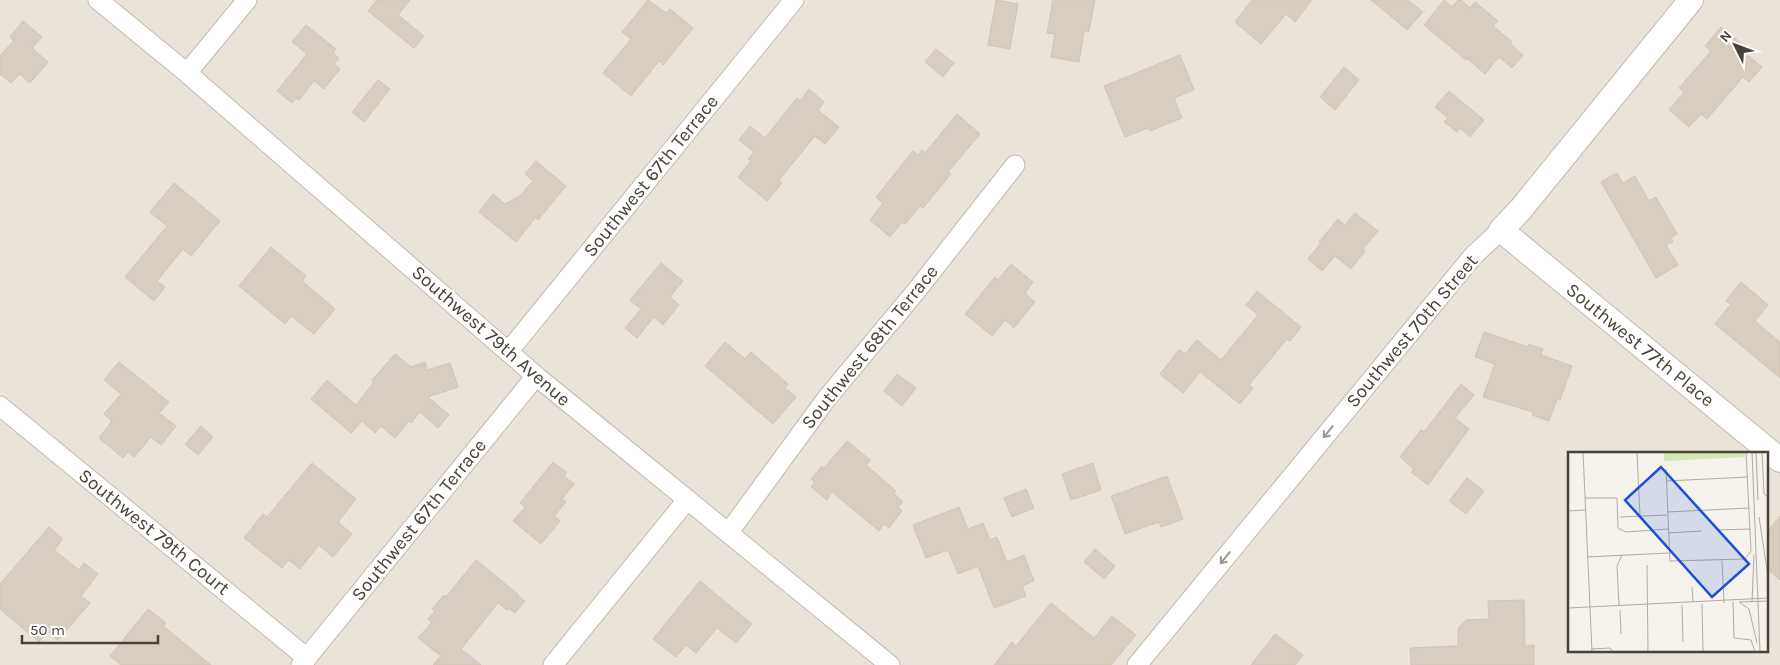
<svg xmlns="http://www.w3.org/2000/svg" width="1780" height="665" viewBox="0 0 1780 665" font-family="Karla,sans-serif">
<style>
.residential{fill:#e9e3d9;fill-rule:evenodd}
.building{fill:#d7cdc0;stroke:#d1c5b3}
.lines{fill:none;stroke-linecap:round;stroke-linejoin:round}
.minor-casing{stroke:#c1b9ad;stroke-width:21}
.tertiary-casing{stroke:#c1b9ad;stroke-width:26}
.minor{stroke:#fff;stroke-width:19}
.tertiary{stroke:#fff;stroke-width:24}
.oneway{stroke:#9b9792}
.labels{text-anchor:middle;dominant-baseline:central;stroke-width:5;stroke-linejoin:round;paint-order:stroke}
.street-label{font-size:19px;fill:#494239;stroke:#fff}
.inset-road{fill:none;stroke:#b0aca4;stroke-width:1}
.view{fill:#1d4ed8;fill-opacity:0.15;stroke:#1d4ed8;stroke-width:2.5}
.inset-edge{fill:none;stroke:#494239;stroke-width:2.5}
</style>
<rect width="100%" height="100%" fill="#f5f2eb"/>
<path class="residential" d="M 0,0 L 1780,0 L 1780,665 L 0,665 ZM 1569,454 L 1766,454 L 1766,651 L 1569,651 Z"/>
<path class="building" d="M 377,0 L 410,0 L 398,15 L 424,36 L 414,48 L 368,11 Z
M 648,0 L 666,13 L 670,9 L 693,28 L 663,65 L 659,61 L 631,96 L 603,73 L 631,39 L 622,32 Z
M 996,0 L 1018,4 L 1010,49 L 988,45 Z
M 1053,0 L 1095,0 L 1089,31 L 1084,31 L 1079,62 L 1051,57 L 1055,34 L 1047,33 Z
M 1252,0 L 1312,0 L 1295,22 L 1286,14 L 1261,44 L 1235,22 Z
M 1371,0 L 1408,0 L 1423,12 L 1407,30 Z
M 1444,0 L 1452,7 L 1458,0 L 1461,0 L 1470,8 L 1475,2 L 1498,21 L 1493,26 L 1512,42 L 1510,44 L 1523,55 L 1512,68 L 1499,57 L 1485,74 L 1468,59 L 1466,60 L 1424,25 Z
M 23,21 L 42,37 L 32,48 L 48,62 L 30,83 L 20,74 L 11,83 L 0,74 L 0,56 L 14,40 L 10,37 Z
M 306,25 L 336,49 L 333,53 L 339,58 L 334,64 L 340,69 L 324,89 L 314,81 L 299,100 L 296,98 L 292,103 L 277,91 L 307,54 L 292,42 Z
M 1721,27 L 1742,44 L 1739,48 L 1762,67 L 1749,82 L 1743,77 L 1707,119 L 1701,114 L 1689,127 L 1669,110 L 1684,92 L 1679,88 L 1711,51 L 1705,46 Z
M 936,49 L 954,63 L 943,77 L 925,62 Z
M 1180,55 L 1194,90 L 1174,98 L 1182,118 L 1150,131 L 1148,128 L 1125,137 L 1104,86 Z
M 1344,67 L 1359,80 L 1335,110 L 1320,97 Z
M 378,80 L 390,89 L 364,122 L 352,112 Z
M 809,89 L 824,102 L 818,110 L 839,127 L 825,144 L 815,136 L 779,180 L 782,183 L 767,201 L 738,177 L 751,161 L 748,159 L 754,152 L 739,140 L 750,126 L 765,138 L 797,98 L 800,101 Z
M 1449,91 L 1484,120 L 1470,137 L 1460,128 L 1457,132 L 1444,122 L 1448,118 L 1435,107 Z
M 957,114 L 980,134 L 948,172 L 951,174 L 923,208 L 920,206 L 905,224 L 902,222 L 890,237 L 870,220 L 883,203 L 876,197 L 913,151 L 918,155 L 922,150 L 925,153 Z
M 536,161 L 566,186 L 538,220 L 536,217 L 516,242 L 479,212 L 493,194 L 505,204 L 520,196 L 533,181 L 525,174 Z
M 1617,173 L 1623,183 L 1635,176 L 1649,201 L 1656,197 L 1677,234 L 1671,238 L 1673,242 L 1666,245 L 1678,265 L 1656,278 L 1601,182 Z
M 174,183 L 220,221 L 191,256 L 183,249 L 157,281 L 165,287 L 154,301 L 125,277 L 167,226 L 150,212 Z
M 1355,213 L 1378,231 L 1363,249 L 1365,251 L 1351,269 L 1335,256 L 1322,271 L 1308,259 L 1321,243 L 1319,242 L 1338,219 L 1345,225 Z
M 271,247 L 306,276 L 302,281 L 335,309 L 314,334 L 291,316 L 285,324 L 239,286 Z
M 661,263 L 683,281 L 670,297 L 679,305 L 663,325 L 654,317 L 637,338 L 625,328 L 641,309 L 630,300 Z
M 1011,264 L 1033,282 L 1025,293 L 1035,302 L 1014,328 L 1005,320 L 992,336 L 965,314 L 995,277 L 998,280 Z
M 1741,282 L 1768,305 L 1755,321 L 1780,342 L 1780,378 L 1715,324 L 1731,304 L 1726,301 Z
M 1257,291 L 1301,327 L 1290,341 L 1287,339 L 1249,385 L 1253,388 L 1240,404 L 1200,372 L 1183,393 L 1160,374 L 1179,350 L 1185,354 L 1197,340 L 1221,360 L 1258,315 L 1246,305 Z
M 1484,332 L 1528,347 L 1529,344 L 1543,349 L 1541,355 L 1572,366 L 1560,400 L 1557,399 L 1549,421 L 1532,415 L 1533,412 L 1483,397 L 1495,364 L 1475,357 Z
M 725,342 L 745,359 L 751,352 L 788,384 L 785,388 L 796,397 L 773,424 L 705,366 Z
M 395,354 L 411,367 L 425,362 L 427,370 L 450,363 L 458,387 L 428,397 L 449,415 L 438,428 L 420,412 L 411,423 L 409,421 L 395,438 L 381,426 L 375,433 L 362,421 L 351,433 L 311,399 L 327,380 L 356,405 L 374,382 L 372,380 Z
M 119,362 L 169,402 L 159,413 L 176,426 L 161,445 L 151,437 L 134,457 L 128,452 L 123,458 L 99,438 L 112,421 L 104,414 L 121,394 L 104,380 Z
M 897,374 L 916,388 L 902,406 L 884,391 Z
M 1461,384 L 1474,395 L 1455,418 L 1469,429 L 1428,485 L 1411,472 L 1414,469 L 1400,457 L 1421,430 L 1424,432 Z
M 201,426 L 213,437 L 198,455 L 185,444 Z
M 847,441 L 870,460 L 866,465 L 896,491 L 894,493 L 903,502 L 898,507 L 902,511 L 889,528 L 884,524 L 879,531 L 832,492 L 827,500 L 811,487 L 815,482 L 811,479 L 822,466 L 824,468 Z
M 553,462 L 567,473 L 564,476 L 574,484 L 562,499 L 566,502 L 554,516 L 560,521 L 541,544 L 513,521 L 525,507 L 520,503 Z
M 312,463 L 356,499 L 338,522 L 352,534 L 333,557 L 319,545 L 300,569 L 289,560 L 282,568 L 244,538 L 263,514 L 267,517 Z
M 1093,463 L 1101,490 L 1071,500 L 1062,474 Z
M 1167,476 L 1183,519 L 1161,527 L 1159,522 L 1125,534 L 1111,496 Z
M 1467,478 L 1484,491 L 1466,514 L 1449,501 Z
M 1026,489 L 1034,508 L 1012,517 L 1004,498 Z
M 959,507 L 968,529 L 983,523 L 990,540 L 997,537 L 1007,562 L 1024,555 L 1034,581 L 1022,586 L 1026,596 L 994,608 L 978,566 L 958,574 L 948,550 L 926,558 L 913,525 Z
M 1780,516 L 1780,580 L 1766,568 L 1766,533 Z
M 49,527 L 63,539 L 54,550 L 79,570 L 84,563 L 98,574 L 81,596 L 90,603 L 58,640 L 48,632 L 39,642 L 0,609 L 0,584 Z
M 1095,549 L 1115,566 L 1104,579 L 1084,562 Z
M 476,560 L 519,595 L 518,596 L 525,601 L 515,613 L 508,608 L 507,610 L 498,603 L 461,649 L 481,665 L 433,665 L 441,656 L 418,638 L 432,622 L 428,619 L 435,611 L 432,609 L 444,595 L 446,597 Z
M 700,581 L 752,624 L 736,643 L 717,628 L 696,653 L 686,645 L 676,657 L 653,639 Z
M 1524,600 L 1525,646 L 1534,645 L 1534,665 L 1411,665 L 1410,648 L 1458,646 L 1458,628 L 1466,620 L 1489,619 L 1488,601 Z
M 1051,603 L 1094,638 L 1112,616 L 1136,635 L 1111,665 L 994,665 L 1012,642 L 1016,646 Z
M 148,609 L 166,623 L 163,626 L 211,665 L 121,665 L 110,656 Z
M 1275,634 L 1303,655 L 1295,665 L 1251,665 Z"/>
<g class="lines">
<defs>
<path id="minor" d="M 98,0 L 187,73 L 536,376 L 890,665
M 187,73 L 247,0
M 508,352 L 794,0
M 0,406 L 307,658
M 729,532 L 827,398 L 917,290 L 1015,165
M 301,665 L 536,376
M 553,665 L 687,500
M 1137,665 L 1473,256 L 1501,230"/>
<path id="tertiary" d="M 1691,0 L 1521,209 L 1501,230 L 1780,460"/>
</defs>
<use href="#minor" class="minor-casing"/>
<use href="#tertiary" class="tertiary-casing"/>
<use href="#minor" class="minor"/>
<use href="#tertiary" class="tertiary"/>
</g>
<defs><path id="oneway-shaft" d="M-6 0H5M1.5-3L5.5 0L1.5 3" fill="none" stroke-width="1.6" stroke-linecap="round" stroke-linejoin="round" transform="scale(1.25)"/></defs>
<g class="oneway">
<use href="#oneway-shaft" transform="translate(1328 432) rotate(129)"/>
<use href="#oneway-shaft" transform="translate(1225 558) rotate(129)"/>
</g>
<g class="labels">
<g class="street-label">
<text transform="translate(651 176) rotate(-51)">Southwest 67th Terrace</text>
<text transform="translate(1412 331) rotate(-50)">Southwest 70th Street</text>
<text transform="translate(491 336) rotate(41)">Southwest 79th Avenue</text>
<text transform="translate(1640 345) rotate(39)">Southwest 77th Place</text>
<text transform="translate(870 347) rotate(-51)">Southwest 68th Terrace</text>
<text transform="translate(419 520) rotate(-51)">Southwest 67th Terrace</text>
<text transform="translate(154 532) rotate(39)">Southwest 79th Court</text>
</g>
</g>
<g transform="translate(1568 452)">
<rect width="200" height="200" fill="#f5f2eb"/>
<path d="M 96,0 L 176,0 L 177,5 L 96,9 Z" fill="#d2e8b5"/>
<path class="inset-road" d="M 15,0 L 24,200M 69,0 L 72,64M 184,0 L 192,200M 188,0 L 190,48M 194,0 L 196,42 L 200,45M 98,17 L 102,109 L 177,107 L 183,99 L 178,0M 98,29 L 180,25M 17,46 L 49,46 L 50,76M 0,59 L 17,58M 99,60 L 181,56M 52,65 L 99,63M 191,65 L 200,124M 50,76 L 58,80 L 100,77M 150,78 L 182,77M 100,81 L 134,79M 19,105 L 101,101M 154,109 L 156,151M 79,113 L 80,200M 124,135 L 125,150M 165,150 L 166,186 L 183,188 L 187,200M 171,150 L 200,149M 171,150 L 181,157 L 189,191M 184,150 L 186,103M 134,152 L 135,200M 51,153 L 49,114 L 54,103M 114,153 L 115,190M 0,156 L 200,146M 52,158 L 53,182M 24,197 L 42,196 L 45,200"/>
<path class="view" d="M 93,15 L 181,112 L 144,145 L 57,48 Z"/>
<rect width="200" height="200" class="inset-edge"/>
</g>
<g transform="translate(1735 45) rotate(312)" stroke="#ffffff" stroke-width="4" paint-order="stroke">
<path d="M0-4L9 19L0 12L-9 19Z" fill="#494239"/>
<text y="-8" font-size="14" font-weight="bold" text-anchor="middle" fill="#494239">N</text>
</g>
<path d="M22 635v8h136v-8" fill="none" stroke="#494239" stroke-width="2.5"/>
<text x="30" y="635" font-size="15" fill="#494239" stroke="#ffffff" stroke-width="4" paint-order="stroke">50 m</text>
</svg>
